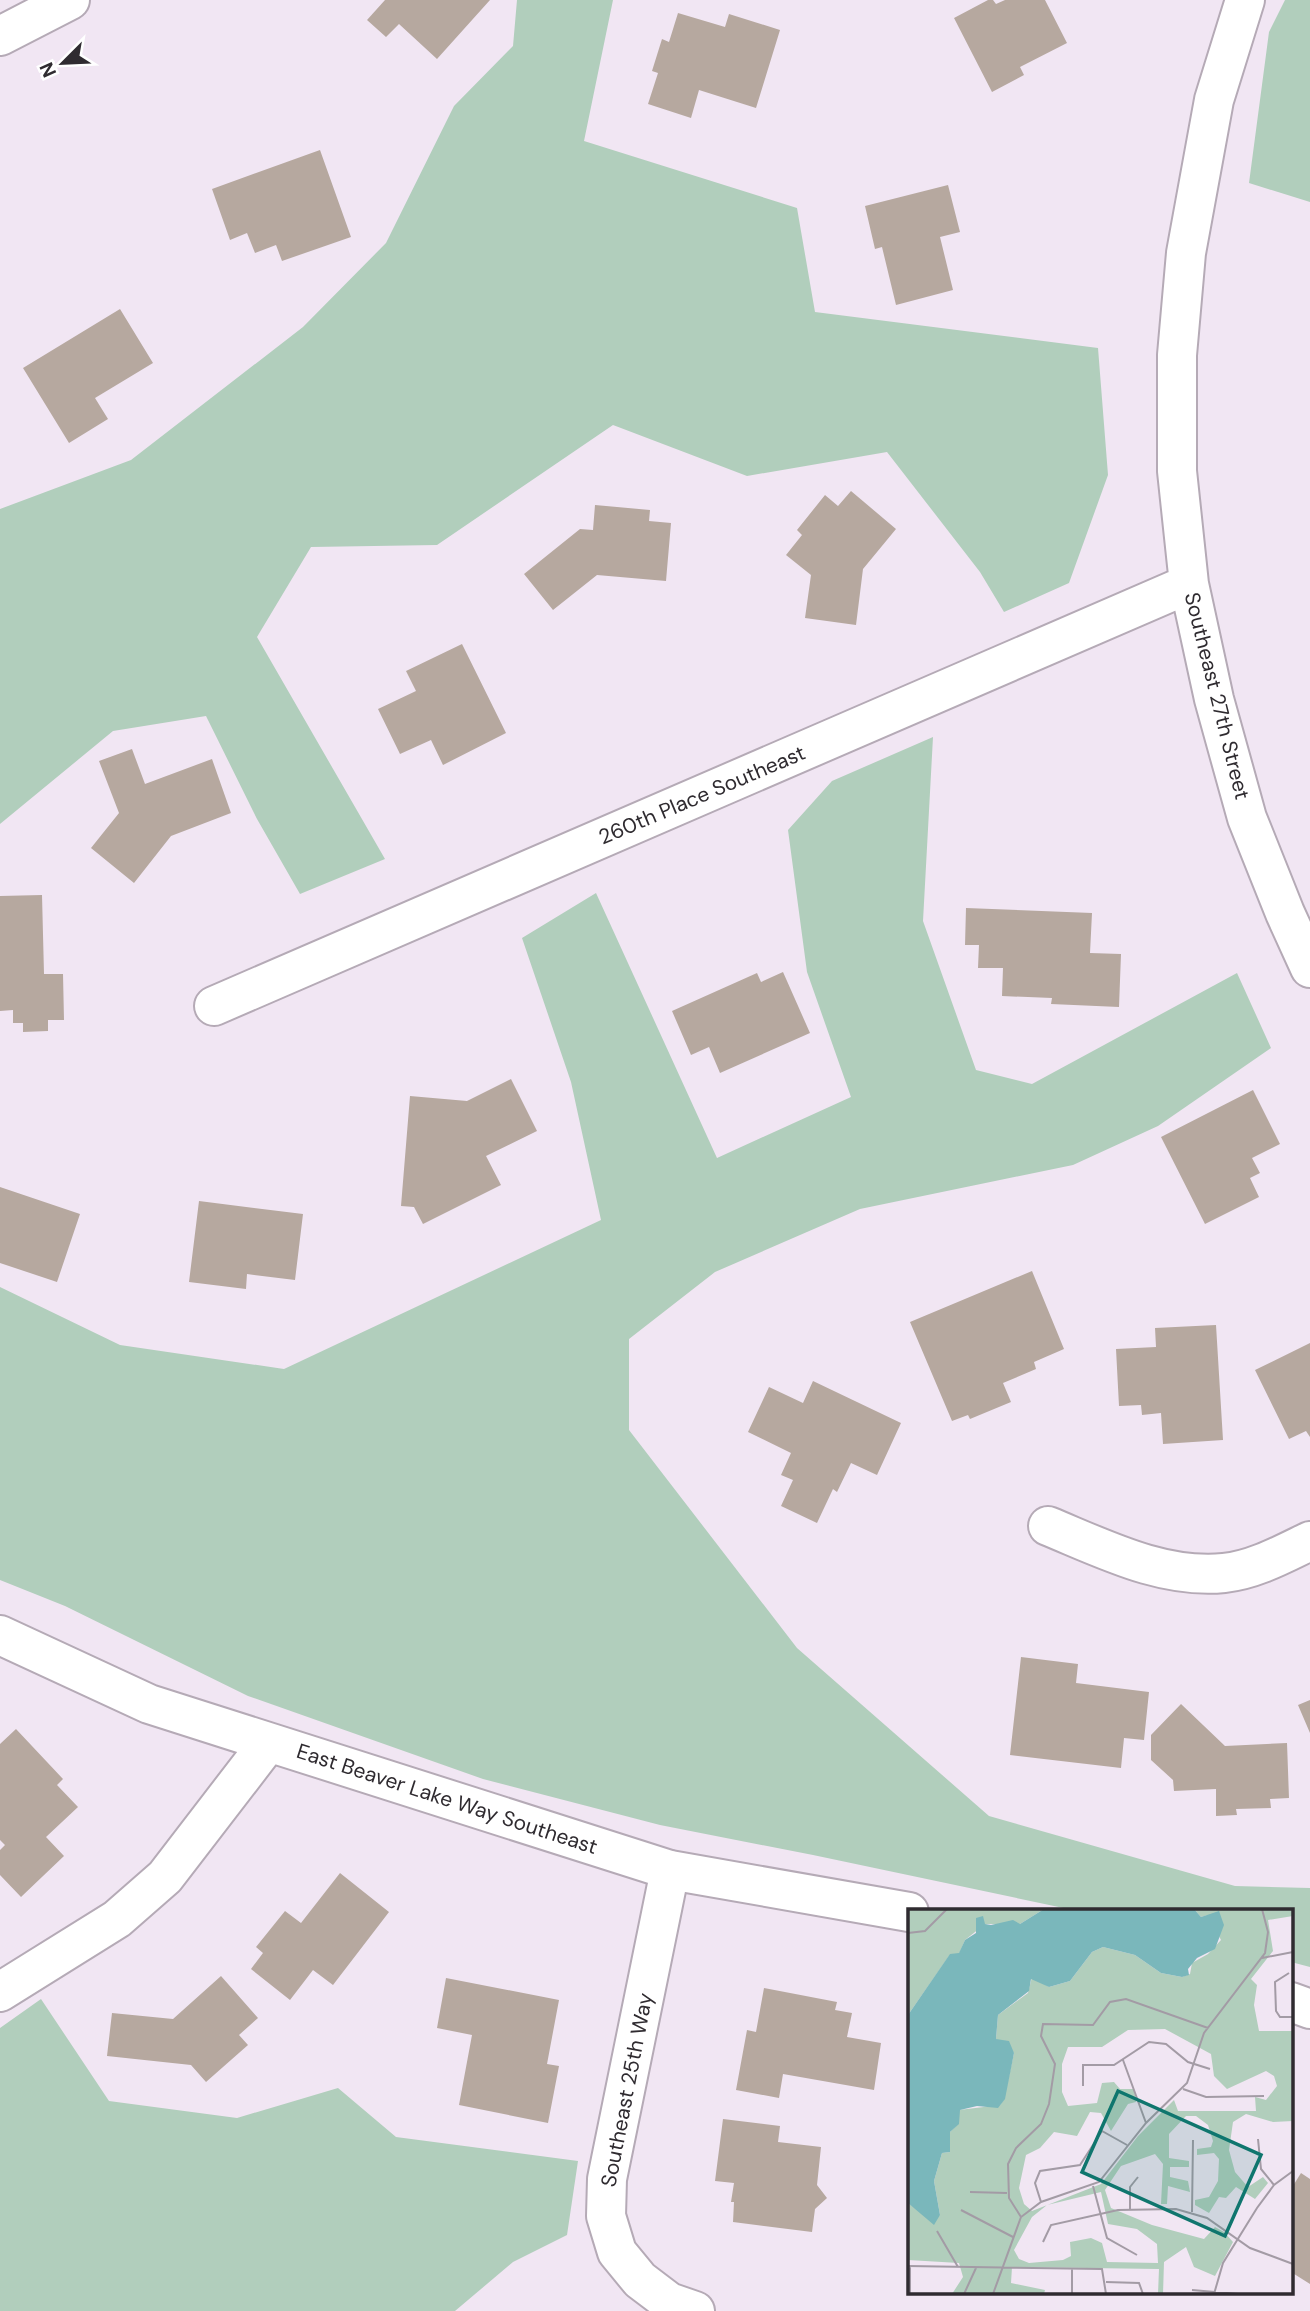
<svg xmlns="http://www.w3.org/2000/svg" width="1310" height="2311" viewBox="0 0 1310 2311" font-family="'DM Sans',sans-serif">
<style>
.green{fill:#b1cebc}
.building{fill:#b6a89f}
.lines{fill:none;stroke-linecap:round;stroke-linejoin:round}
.street-casing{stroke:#b5aab6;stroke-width:42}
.secondary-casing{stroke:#b5aab6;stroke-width:42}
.street{stroke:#fff;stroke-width:38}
.secondary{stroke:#fff;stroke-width:38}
.labels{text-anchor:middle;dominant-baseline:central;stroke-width:6;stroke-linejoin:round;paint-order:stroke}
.street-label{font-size:21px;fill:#2f2b30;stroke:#fff}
.inset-road{fill:none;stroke:#a39ba5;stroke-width:2}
.view{fill:#0f766e;fill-opacity:0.15;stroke:#0f766e;stroke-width:3.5}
.inset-edge{fill:none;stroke:#2f2b30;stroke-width:3.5}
</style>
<rect width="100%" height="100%" fill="#f1e6f3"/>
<path class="green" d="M 517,0 L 613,0 L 584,141 L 797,208 L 815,312 L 1098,348 L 1108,475 L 1069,583 L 1004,612 L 980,572 L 887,452 L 747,476 L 613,425 L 437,545 L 311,547 L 257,637 L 385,859 L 300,894 L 257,819 L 206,716 L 113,731 L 0,824 L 0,509 L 131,460 L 303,327 L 386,243 L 454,106 L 513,46 Z
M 1285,0 L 1310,0 L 1310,202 L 1249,183 L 1269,32 Z
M 933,737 L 923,921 L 976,1070 L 1032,1084 L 1237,973 L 1271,1048 L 1158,1126 L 1073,1165 L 860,1209 L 715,1272 L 629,1339 L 629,1430 L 797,1648 L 989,1816 L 1235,1886 L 1310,1888 L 1310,1967 L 1291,1962 L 1291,1910 L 1073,1910 L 813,1855 L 660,1825 L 483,1779 L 248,1696 L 65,1606 L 0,1580 L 0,1287 L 120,1345 L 284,1369 L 601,1220 L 571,1082 L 522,938 L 596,893 L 717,1158 L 851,1097 L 807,972 L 788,830 L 832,781 Z
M 41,1999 L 109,2101 L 237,2118 L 338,2088 L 396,2137 L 578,2161 L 567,2235 L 513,2262 L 455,2311 L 0,2311 L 0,2028 Z"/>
<path class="building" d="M 385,0 L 490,0 L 437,59 L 399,24 L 386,37 L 367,20 Z
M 988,0 L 993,0 L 996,4 L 1005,0 L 1045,0 L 1067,43 L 1020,67 L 1024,75 L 992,92 L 954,18 Z
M 678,13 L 725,27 L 729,14 L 780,30 L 756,108 L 699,90 L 691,118 L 648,104 L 658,73 L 652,71 L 662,39 L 669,42 Z
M 320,150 L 351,237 L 282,261 L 276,245 L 255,253 L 247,233 L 230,240 L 212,189 Z
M 948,185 L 960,232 L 940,237 L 953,290 L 896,305 L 882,247 L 875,249 L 865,206 Z
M 120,309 L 153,363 L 95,398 L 108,419 L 69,443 L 23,368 Z
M 851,491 L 896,529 L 863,569 L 856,625 L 805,618 L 811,575 L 786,555 L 802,535 L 797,530 L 825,495 L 838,506 Z
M 595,505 L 650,510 L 649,521 L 671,523 L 666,581 L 597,575 L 553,610 L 524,574 L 580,529 L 593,530 Z
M 462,644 L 506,733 L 443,765 L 431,740 L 400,754 L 378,709 L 416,691 L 406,671 Z
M 132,749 L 145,784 L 212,759 L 231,813 L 171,836 L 134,883 L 91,848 L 119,813 L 99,761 Z
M 42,895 L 44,974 L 63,974 L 64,1020 L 48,1020 L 48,1031 L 23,1032 L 23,1023 L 13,1023 L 13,1010 L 0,1011 L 0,896 Z
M 966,908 L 1092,913 L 1090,953 L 1121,954 L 1119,1007 L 1051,1004 L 1052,998 L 1002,996 L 1003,968 L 978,968 L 979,945 L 965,945 Z
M 783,972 L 810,1033 L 720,1073 L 709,1047 L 691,1055 L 672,1011 L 757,973 L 761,982 Z
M 511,1079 L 537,1131 L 486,1156 L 501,1185 L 423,1224 L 414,1207 L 401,1206 L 410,1096 L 467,1101 Z
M 1253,1090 L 1280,1144 L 1252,1158 L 1260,1173 L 1250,1178 L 1259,1197 L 1205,1224 L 1161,1137 Z
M 0,1187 L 80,1214 L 57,1282 L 0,1263 Z
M 199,1201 L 303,1214 L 295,1280 L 247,1274 L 246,1289 L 189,1282 Z
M 1032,1271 L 1064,1349 L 1034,1362 L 1036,1369 L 1003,1383 L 1011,1402 L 970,1419 L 968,1415 L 952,1421 L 910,1322 Z
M 1216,1325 L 1223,1440 L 1163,1444 L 1161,1413 L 1142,1415 L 1141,1405 L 1119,1406 L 1116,1349 L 1156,1347 L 1155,1328 Z
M 1310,1343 L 1310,1437 L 1306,1431 L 1289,1439 L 1255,1370 Z
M 813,1381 L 901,1423 L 877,1475 L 851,1463 L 837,1492 L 833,1489 L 817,1523 L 781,1506 L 793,1480 L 781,1475 L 791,1453 L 748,1432 L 769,1387 L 803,1403 Z
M 1021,1657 L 1078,1664 L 1076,1683 L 1149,1692 L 1144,1740 L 1124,1738 L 1121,1768 L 1010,1755 Z
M 1310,1700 L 1310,1733 L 1298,1705 Z
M 1181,1704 L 1225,1746 L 1287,1743 L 1289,1798 L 1270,1799 L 1271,1808 L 1236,1809 L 1237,1815 L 1216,1816 L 1216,1789 L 1174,1791 L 1173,1780 L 1151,1760 L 1151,1735 Z
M 16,1729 L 63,1779 L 57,1785 L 78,1807 L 46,1837 L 64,1856 L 21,1897 L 0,1875 L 0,1850 L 5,1845 L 0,1840 L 0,1744 Z
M 340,1873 L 389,1912 L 333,1985 L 313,1970 L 290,2000 L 251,1969 L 263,1953 L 256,1947 L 285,1911 L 301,1923 Z
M 221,1976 L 258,2018 L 239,2035 L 248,2045 L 206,2082 L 191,2065 L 107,2056 L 112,2013 L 173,2019 Z
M 446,1978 L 559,2000 L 547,2064 L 559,2066 L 548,2123 L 459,2105 L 472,2035 L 437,2028 Z
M 764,1988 L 837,2002 L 835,2010 L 852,2013 L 847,2037 L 881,2043 L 874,2090 L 783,2074 L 779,2098 L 736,2090 L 747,2030 L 756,2032 Z
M 723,2119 L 780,2126 L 778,2142 L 821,2147 L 817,2185 L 827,2198 L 815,2209 L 812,2232 L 733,2222 L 734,2202 L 731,2202 L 734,2183 L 715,2181 Z
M 1301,2173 L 1310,2179 L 1310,2284 L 1291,2272 L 1291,2189 Z"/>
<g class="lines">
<defs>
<path id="street" d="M 1245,0 L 1214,100 L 1186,253 L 1177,355 L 1177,471 L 1189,584 L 1214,699 L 1247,818 L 1285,913 L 1310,968
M 0,36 L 70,0
M 214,1006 L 1189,584
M 1048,1526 C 1104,1549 1162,1579 1224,1573 C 1254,1570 1283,1554 1310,1541
M 670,1870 L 607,2179 L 606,2216 L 617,2252 L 640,2280 L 669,2302 L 695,2311
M 0,1992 L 117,1919 L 165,1877 L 268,1743"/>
<path id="secondary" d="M 0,1635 L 149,1704 L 670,1870 L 909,1912
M 1291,2002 L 1310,2009"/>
</defs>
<use href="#street" class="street-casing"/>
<use href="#secondary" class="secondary-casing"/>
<use href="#street" class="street"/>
<use href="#secondary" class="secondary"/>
</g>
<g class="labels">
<g class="street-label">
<text transform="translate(1217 696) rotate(76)">Southeast 27th Street</text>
<text transform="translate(702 795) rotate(-23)">260th Place Southeast</text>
<text transform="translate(447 1799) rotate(18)">East Beaver Lake Way Southeast</text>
<text transform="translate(627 2090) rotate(-79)">Southeast 25th Way</text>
</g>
</g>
<g transform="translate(908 1909)">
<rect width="385" height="385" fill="#f1e6f3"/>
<path d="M 0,0 L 136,0 L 112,15 L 77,15 L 57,31 L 51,45 L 41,47 L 0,106 ZM 286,0 L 385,0 L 385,7 L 360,11 L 365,42 L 343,70 L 349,76 L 346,96 L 351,122 L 385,122 L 385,212 L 365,213 L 338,205 L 325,213 L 321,241 L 327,263 L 340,278 L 355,268 L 360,274 L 347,290 L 328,278 L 318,289 L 311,288 L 301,304 L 287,296 L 287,291 L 301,288 L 310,272 L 311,250 L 306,244 L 289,246 L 289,240 L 303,238 L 305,232 L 300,216 L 288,207 L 278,207 L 261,225 L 261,249 L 281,252 L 281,258 L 262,258 L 262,268 L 280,272 L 282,283 L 260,277 L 259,295 L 253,295 L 255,255 L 247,245 L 213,257 L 197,281 L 203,299 L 244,316 L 296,330 L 307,318 L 316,323 L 325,333 L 307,367 L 286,358 L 278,338 L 256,353 L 255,385 L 250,385 L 251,360 L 104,358 L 103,374 L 137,381 L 136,385 L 44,385 L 55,368 L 51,354 L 0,351 L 0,294 L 24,311 L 32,306 L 26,272 L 34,244 L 42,243 L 42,223 L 51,214 L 51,201 L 92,196 L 96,190 L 106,144 L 88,130 L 90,106 L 120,84 L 124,68 L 141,78 L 162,72 L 184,43 L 195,38 L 227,46 L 253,64 L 274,68 L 282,65 L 284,54 L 300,45 L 313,31 L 300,6 L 293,8 ZM 257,120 L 303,145 L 306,167 L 319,180 L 358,162 L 366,167 L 369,177 L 358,191 L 347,188 L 348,202 L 270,202 L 266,191 L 230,227 L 193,275 L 124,302 L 116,295 L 111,279 L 118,246 L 132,239 L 146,223 L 169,227 L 182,203 L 193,204 L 203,222 L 220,195 L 228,193 L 226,180 L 212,180 L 206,173 L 194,174 L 189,194 L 160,197 L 154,183 L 154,155 L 160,138 L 194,138 L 220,121 ZM 193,283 L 200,315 L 229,320 L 249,335 L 250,354 L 199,353 L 194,334 L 183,329 L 162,333 L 163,347 L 155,351 L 121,354 L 111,350 L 106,341 L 124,308 L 139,296 Z" fill="#b1cebc" fill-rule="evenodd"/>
<path d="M 136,0 L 286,0 L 293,8 L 311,2 L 316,16 L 307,40 L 289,49 L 280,60 L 281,66 L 274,68 L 253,64 L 227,46 L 195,38 L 184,43 L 162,72 L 141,78 L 123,70 L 121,82 L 90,106 L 88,130 L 101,132 L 106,144 L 97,190 L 90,199 L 69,197 L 52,201 L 51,215 L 42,223 L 42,243 L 34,244 L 26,272 L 32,306 L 26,316 L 0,294 L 0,106 L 42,45 L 51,44 L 57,31 L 68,24 L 68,9 L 75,7 L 77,15 L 83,16 L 105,11 L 112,15 Z" fill="#7ab7bb"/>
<path class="inset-road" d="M 0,24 L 17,22 L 39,0M 354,49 L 385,43M 381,64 L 367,73 L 368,102 L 372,108 L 385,108M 215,151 L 238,214M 175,177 L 175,156 L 206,156 L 241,133 L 258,135 L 280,153 L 302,160M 275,180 L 298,188 L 356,187M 350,230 L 353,260 L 366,276M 185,277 L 199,329 L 229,346M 62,283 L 99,284M 133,293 L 127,274 L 132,262 L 172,256 L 194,222 L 219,236M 53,301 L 105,328M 222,301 L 222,278 L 230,268M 284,303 L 285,231M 113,308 L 101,289 L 100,255 L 108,239 L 133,215 L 141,195 L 147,155 L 133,127 L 135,115 L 185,116 L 202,93 L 218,90 L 300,119M 29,322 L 50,358M 135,333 L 143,316 L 210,301 L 268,300 L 299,309 L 342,339 L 385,355M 0,357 L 194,360 L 198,385M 198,373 L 231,374 L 235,385M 284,381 L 330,385M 2,385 L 2,357M 56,385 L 68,359M 85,385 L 113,308 L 133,293 L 191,273 L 238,214 L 279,174 L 296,124 L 357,44 L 360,23 L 354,0M 164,385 L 164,360M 306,385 L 315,354 L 349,299 L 366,276 L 385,262"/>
<path class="view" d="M 210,182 L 353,246 L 317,327 L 174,263 Z"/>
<rect width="385" height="385" class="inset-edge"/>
</g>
<g transform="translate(63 63) rotate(246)" stroke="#ffffff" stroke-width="5" paint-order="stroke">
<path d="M0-5L12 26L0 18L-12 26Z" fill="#2f2b30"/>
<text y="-10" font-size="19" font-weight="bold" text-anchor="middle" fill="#2f2b30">N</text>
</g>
</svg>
